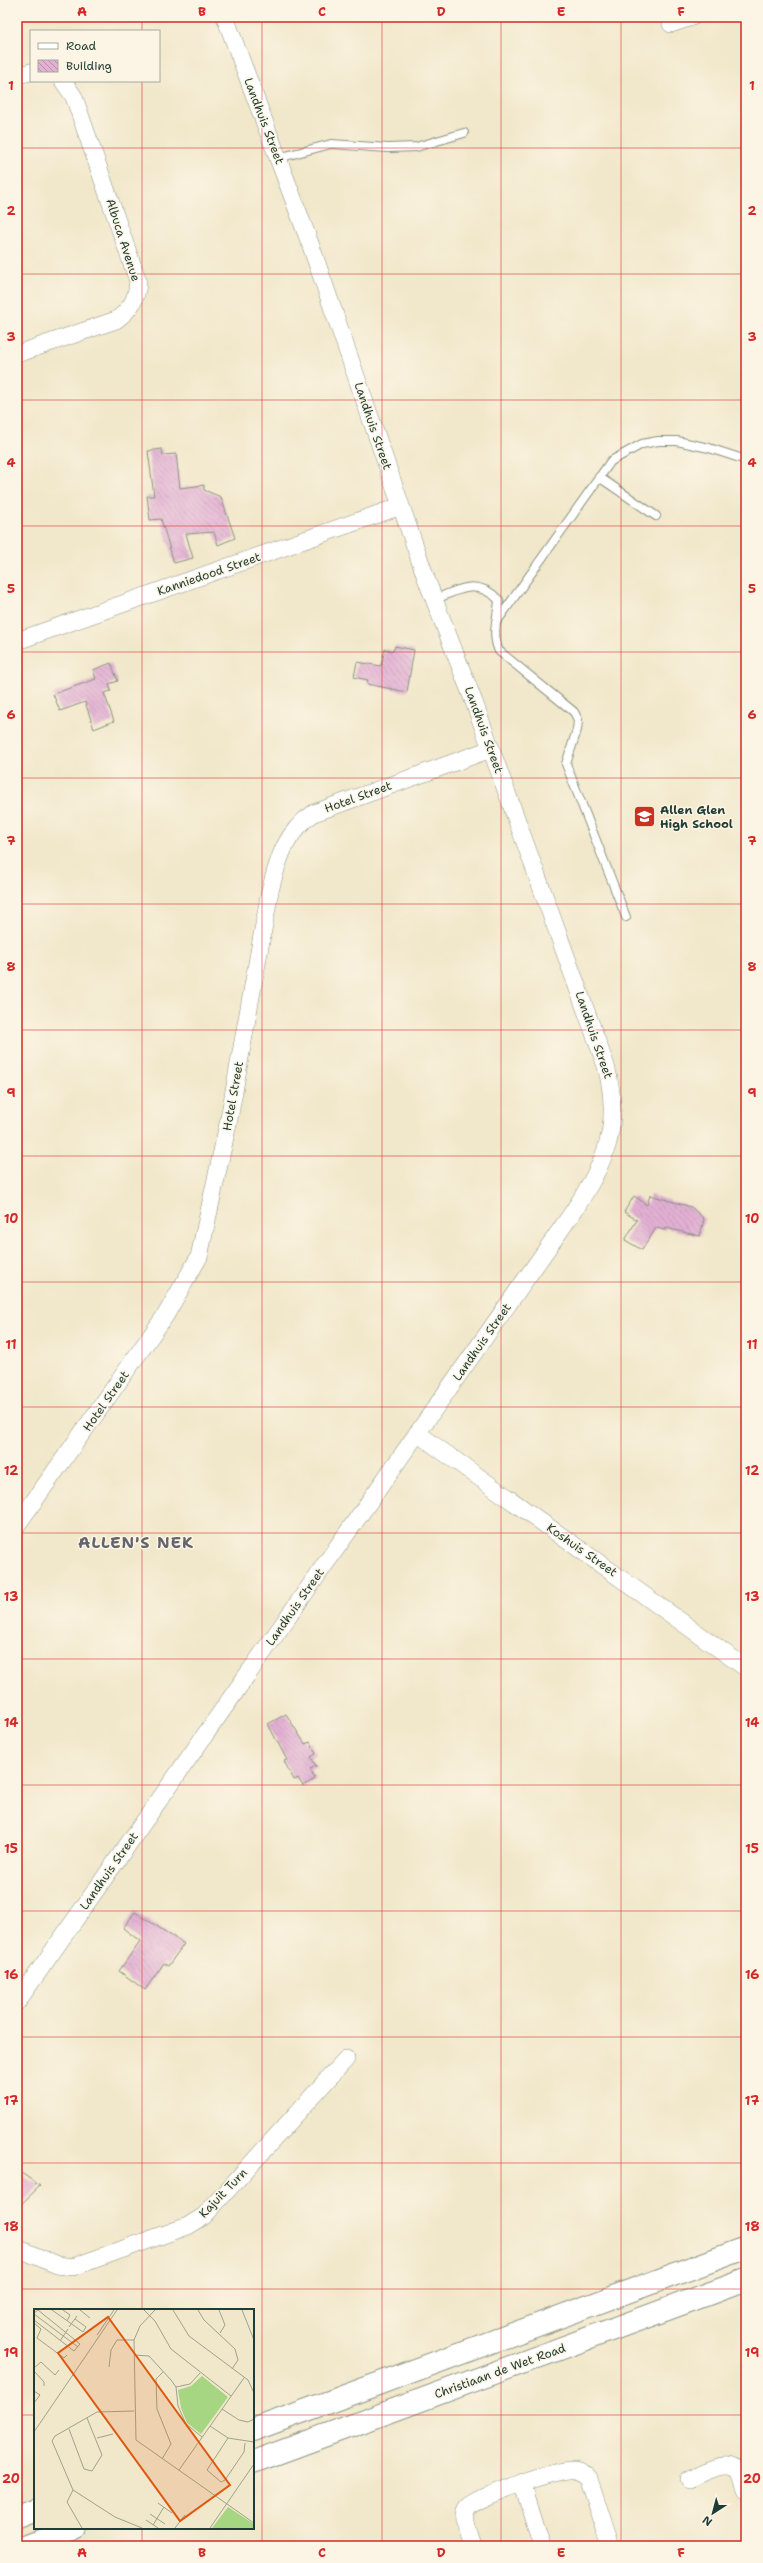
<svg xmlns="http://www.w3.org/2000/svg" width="763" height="2563" viewBox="0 0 763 2563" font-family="'Shantell Sans',sans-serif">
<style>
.building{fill:url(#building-back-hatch)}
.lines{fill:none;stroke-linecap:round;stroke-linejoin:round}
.service-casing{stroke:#88927f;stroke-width:10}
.minor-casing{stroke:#88927f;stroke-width:18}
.secondary-casing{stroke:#88927f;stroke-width:24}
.service{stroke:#fff;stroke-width:8}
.minor{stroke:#fff;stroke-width:17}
.secondary{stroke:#fff;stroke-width:22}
.grid{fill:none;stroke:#d62828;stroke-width:1;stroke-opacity:0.55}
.labels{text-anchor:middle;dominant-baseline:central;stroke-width:3;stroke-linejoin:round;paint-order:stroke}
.street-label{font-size:12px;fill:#1f3d34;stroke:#fcf5e5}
.poi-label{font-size:12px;font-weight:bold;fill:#1f3d34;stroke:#fcf5e5;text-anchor:start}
.district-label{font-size:16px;font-weight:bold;letter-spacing:1px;fill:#64656c;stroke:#fcf5e5}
.inset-road{fill:none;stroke:#9da38e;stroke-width:1}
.view{fill:#de580e;fill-opacity:0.15;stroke:#de580e;stroke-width:2}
.inset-edge{fill:none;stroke:#1f3d34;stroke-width:2}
.neatline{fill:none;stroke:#d62828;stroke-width:1.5}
.grid-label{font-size:13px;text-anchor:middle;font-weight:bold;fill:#d62828}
</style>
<defs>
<pattern id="building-back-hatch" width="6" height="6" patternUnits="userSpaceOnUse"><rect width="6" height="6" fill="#e3b0d4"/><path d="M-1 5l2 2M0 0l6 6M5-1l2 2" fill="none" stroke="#b790ad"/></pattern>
</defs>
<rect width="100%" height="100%" fill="#fcf5e5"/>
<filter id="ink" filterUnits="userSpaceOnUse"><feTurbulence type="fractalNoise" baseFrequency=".025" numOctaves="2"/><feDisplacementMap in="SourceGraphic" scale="8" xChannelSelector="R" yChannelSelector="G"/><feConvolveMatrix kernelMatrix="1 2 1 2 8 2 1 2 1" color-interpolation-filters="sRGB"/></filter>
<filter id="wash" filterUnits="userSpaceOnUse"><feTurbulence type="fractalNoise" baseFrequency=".012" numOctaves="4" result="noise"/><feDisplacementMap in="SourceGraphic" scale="16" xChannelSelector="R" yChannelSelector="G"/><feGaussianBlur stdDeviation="0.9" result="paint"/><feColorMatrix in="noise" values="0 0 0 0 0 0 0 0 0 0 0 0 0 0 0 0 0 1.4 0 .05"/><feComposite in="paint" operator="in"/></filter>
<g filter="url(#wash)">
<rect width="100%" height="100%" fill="#f1e7ca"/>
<g id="blocks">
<path class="building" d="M 162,449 L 163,455 L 176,454 L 180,488 L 204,485 L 204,490 L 221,497 L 235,538 L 218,545 L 214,532 L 186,534 L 193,558 L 174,563 L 161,519 L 150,520 L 147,496 L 154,496 L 148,451 Z
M 395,646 L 414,650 L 407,692 L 367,684 L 368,680 L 354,677 L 357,662 L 381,666 L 385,649 L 393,651 Z
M 111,663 L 118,681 L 109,684 L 111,691 L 104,693 L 114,721 L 94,729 L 85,702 L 60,711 L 53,694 L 96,679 L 93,670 Z
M 650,1195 L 691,1207 L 704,1219 L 700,1236 L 666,1228 L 665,1230 L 656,1228 L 642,1250 L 625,1240 L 637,1220 L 624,1212 L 634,1196 L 647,1205 Z
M 286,1714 L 305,1744 L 310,1742 L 316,1754 L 311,1757 L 316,1766 L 310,1769 L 315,1779 L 303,1786 L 298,1778 L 294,1780 L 284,1761 L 287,1760 L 268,1724 Z
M 135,1912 L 184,1944 L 168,1966 L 164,1963 L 145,1990 L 119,1971 L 140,1941 L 123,1928 Z
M 17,2170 L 40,2186 L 17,2208 Z"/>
</g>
</g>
<g filter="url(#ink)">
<use href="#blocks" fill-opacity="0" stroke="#88927f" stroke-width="1"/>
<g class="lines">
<defs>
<path id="service" d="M 278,158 L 331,144 L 388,148 L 416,147 L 464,133
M 599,477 L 656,516
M 434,600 C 458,589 477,578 499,600 C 498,617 491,634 499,651 L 574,712 L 578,720 L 577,730 L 566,764 L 626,917
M 498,620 L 611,461 L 642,444 L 658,441 L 677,441 L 709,448 L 746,460"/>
<path id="minor" d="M 671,24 L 692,17
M 17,75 L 31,72
M 17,354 L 116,320 C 131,309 137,299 138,281 L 74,97 L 63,81
M 17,641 L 401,506
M 417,1433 L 746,1668
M 17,1525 L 165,1316 L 199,1257 L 229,1119 L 270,891 C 278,860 285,832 314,813 L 491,749
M 17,2002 L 573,1212 C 606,1162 622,1126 606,1066 L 474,702 L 427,581 L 311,246 L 225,17
M 17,2248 L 57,2265 L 73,2267 L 188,2226 L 204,2216 L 346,2059
M 689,2479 C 702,2474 730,2456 740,2473 C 743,2478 744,2485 746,2491
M 522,2482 L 542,2546
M 472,2546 C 469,2535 460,2519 468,2508 C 476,2497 560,2468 574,2470 C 581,2471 585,2474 589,2479 L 611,2546"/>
<path id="secondary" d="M 253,2430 L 746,2248
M 253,2462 L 746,2280
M 17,2517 L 35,2510
M 27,2546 L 75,2528"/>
</defs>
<use href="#service" class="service-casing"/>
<use href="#minor" class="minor-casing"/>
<use href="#secondary" class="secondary-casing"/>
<use href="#service" class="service"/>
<use href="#minor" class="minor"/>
<use href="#secondary" class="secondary"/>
</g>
</g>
<path class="grid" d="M 142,17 L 142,31M 262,17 L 262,2546M 382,17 L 382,2546M 501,17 L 501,2546M 621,17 L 621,2546M 142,81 L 142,2310M 17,148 L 746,148M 17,274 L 746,274M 17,400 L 746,400M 17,526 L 746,526M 17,652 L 746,652M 17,778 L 746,778M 17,904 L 746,904M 17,1030 L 746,1030M 17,1156 L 746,1156M 17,1282 L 746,1282M 17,1407 L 746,1407M 17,1533 L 746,1533M 17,1659 L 746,1659M 17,1785 L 746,1785M 17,1911 L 746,1911M 17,2037 L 746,2037M 17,2163 L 746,2163M 17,2289 L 746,2289M 17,2415 L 35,2415M 253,2415 L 746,2415M 142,2528 L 142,2546"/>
<defs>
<symbol id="school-square" viewBox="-11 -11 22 22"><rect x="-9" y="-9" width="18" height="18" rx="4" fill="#c8321e" stroke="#fcf5e5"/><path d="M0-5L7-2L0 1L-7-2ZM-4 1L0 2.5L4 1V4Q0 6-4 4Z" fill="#fff"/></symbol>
</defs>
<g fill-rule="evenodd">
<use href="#school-square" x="632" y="804" width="25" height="25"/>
</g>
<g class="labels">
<g class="street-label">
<text transform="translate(264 121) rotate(69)">Landhuis Street</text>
<text transform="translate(123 240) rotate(72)">Albuca Avenue</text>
<text transform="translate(373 426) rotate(71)">Landhuis Street</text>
<text transform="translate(209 574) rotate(-19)">Kanniedood Street</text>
<text transform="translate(484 730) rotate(70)">Landhuis Street</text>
<text transform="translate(358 797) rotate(-20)">Hotel Street</text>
<text transform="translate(594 1035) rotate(71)">Landhuis Street</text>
<text transform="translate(233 1096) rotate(-80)">Hotel Street</text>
<text transform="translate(482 1342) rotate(-55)">Landhuis Street</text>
<text transform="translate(106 1401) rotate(-55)">Hotel Street</text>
<text transform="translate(582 1550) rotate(35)">Koshuis Street</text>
<text transform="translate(295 1607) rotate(-55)">Landhuis Street</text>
<text transform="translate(109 1871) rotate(-55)">Landhuis Street</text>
<text transform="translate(223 2193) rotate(-46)">Kajuit Turn</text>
<text transform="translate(500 2371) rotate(-20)">Christiaan de Wet Road</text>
</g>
<g class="poi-label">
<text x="660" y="810">Allen Glen<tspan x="660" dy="14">High School</tspan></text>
</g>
<g class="district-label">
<text x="136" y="1542">ALLEN'S NEK</text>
</g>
</g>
<g transform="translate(34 2309)">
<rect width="220" height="220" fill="#f1e7ca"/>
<path d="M 168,67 L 194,88 L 167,125 L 153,114 L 147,99 L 144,81 L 157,77 ZM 194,198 L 220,215 L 220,219 L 178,219 Z" fill="#a7d683"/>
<path class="inset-road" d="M 18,1 L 49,23 L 52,18 L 41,10M 29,1 L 36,6 L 33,12M 46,1 L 56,9M 110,1 L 121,12 L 137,40 L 197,87M 121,1 L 106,17 L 100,31 L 102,131 L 220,214M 139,1 L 155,27 L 214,71 L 220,84M 164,1 L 170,11 L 201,40 L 204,51 L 198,60M 185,1 L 191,16 L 186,24M 208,1 L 220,31M 0,4 L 4,1 L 46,35 L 40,42 L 0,11M 0,5 L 44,38M 0,14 L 7,20 L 3,29 L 30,49 L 33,46M 35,18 L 43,7M 63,26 L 80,1M 26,32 L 34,20M 100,46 L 115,47 L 137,71 L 142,78 L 144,97 L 152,115 L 168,128M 75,58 L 77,41 L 83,31 L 100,31M 0,59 L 7,53 L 21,66 L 25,61M 0,62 L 10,73 L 10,77M 142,78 L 156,75 L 166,64M 0,82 L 6,86 L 0,94M 188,100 L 205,111 L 214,113 L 220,110M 100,102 L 63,103 L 21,127 L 18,132 L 39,181 L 81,208 L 108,219M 176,117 L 194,129 L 220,133M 35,120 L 50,160 L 58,162 L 68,146 L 53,109M 0,123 L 83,1M 63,129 L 79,125M 194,129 L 173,161 L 187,173 L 191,171 L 210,143 L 211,134M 128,150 L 137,135 L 123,100 L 122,70 L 129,63M 145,161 L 210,69M 39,181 L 33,193 L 48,219M 124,194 L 138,204M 116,205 L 131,215M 112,211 L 124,219M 119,216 L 130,198M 141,219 L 151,206M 176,219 L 220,155"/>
<path class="view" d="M 74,8 L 196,176 L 146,212 L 24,44 Z"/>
<rect width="220" height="220" class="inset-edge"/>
</g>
<rect width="763" height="2563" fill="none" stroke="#fcf5e5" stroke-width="44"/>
<rect x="30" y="30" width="130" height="52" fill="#fcf5e5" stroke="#a4ab9e"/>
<rect x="38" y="43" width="20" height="6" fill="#ffffff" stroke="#a4ab9e"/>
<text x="66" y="50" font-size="12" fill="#1f3d34">Road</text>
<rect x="38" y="60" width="20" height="12" fill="url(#building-back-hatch)" stroke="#a4ab9e"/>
<text x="66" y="70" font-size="12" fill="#1f3d34">Building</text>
<g transform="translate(713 2513) rotate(216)" stroke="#fcf5e5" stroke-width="3" paint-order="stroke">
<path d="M0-3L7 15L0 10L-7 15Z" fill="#1f3d34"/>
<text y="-6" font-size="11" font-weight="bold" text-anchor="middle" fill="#1f3d34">N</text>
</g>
<rect x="22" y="22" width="719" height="2519" class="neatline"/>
<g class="grid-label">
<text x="82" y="16">A</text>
<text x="202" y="16">B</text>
<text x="322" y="16">C</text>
<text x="441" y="16">D</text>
<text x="561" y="16">E</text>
<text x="681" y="16">F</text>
<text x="11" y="90">1</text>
<text x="752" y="90">1</text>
<text x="11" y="215">2</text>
<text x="752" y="215">2</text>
<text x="11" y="341">3</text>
<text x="752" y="341">3</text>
<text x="11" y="467">4</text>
<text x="752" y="467">4</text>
<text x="11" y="593">5</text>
<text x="752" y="593">5</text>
<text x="11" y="719">6</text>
<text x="752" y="719">6</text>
<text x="11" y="845">7</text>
<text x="752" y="845">7</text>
<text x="11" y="971">8</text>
<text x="752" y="971">8</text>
<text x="11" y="1097">9</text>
<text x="752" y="1097">9</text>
<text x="11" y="1223">10</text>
<text x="752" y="1223">10</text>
<text x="11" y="1349">11</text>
<text x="752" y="1349">11</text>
<text x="11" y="1475">12</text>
<text x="752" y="1475">12</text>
<text x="11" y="1601">13</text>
<text x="752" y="1601">13</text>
<text x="11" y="1727">14</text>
<text x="752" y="1727">14</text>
<text x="11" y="1853">15</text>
<text x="752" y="1853">15</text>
<text x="11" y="1979">16</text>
<text x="752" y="1979">16</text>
<text x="11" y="2105">17</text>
<text x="752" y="2105">17</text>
<text x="11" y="2231">18</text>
<text x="752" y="2231">18</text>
<text x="11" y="2357">19</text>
<text x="752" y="2357">19</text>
<text x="11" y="2483">20</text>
<text x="752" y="2483">20</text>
<text x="82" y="2557">A</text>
<text x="202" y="2557">B</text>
<text x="322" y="2557">C</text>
<text x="441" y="2557">D</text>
<text x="561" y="2557">E</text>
<text x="681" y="2557">F</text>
</g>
</svg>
